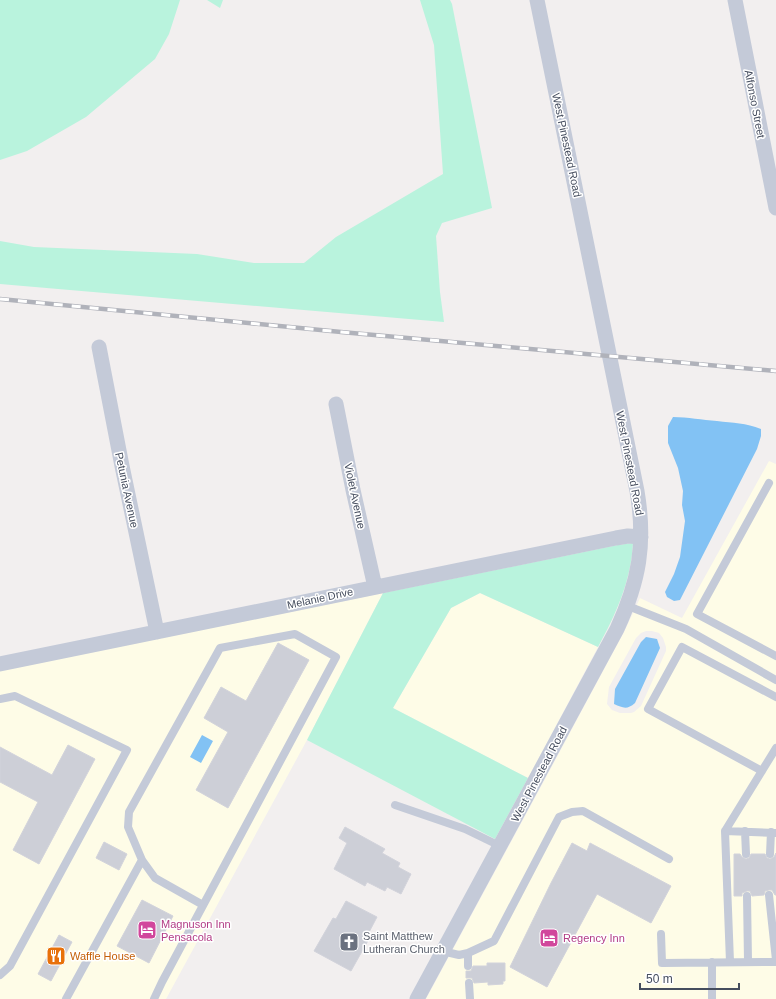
<svg xmlns="http://www.w3.org/2000/svg" width="776" height="999" viewBox="0 0 776 999" font-family="Helvetica,sans-serif">
<style>
.commercial{fill:#fefce7;fill-rule:evenodd}
.green{fill:#b9f3dd}
.water{fill:#82c2f4}
.building{fill:#cdcfd7;stroke:#d2d3db}
.lines{fill:none;stroke-linecap:round;stroke-linejoin:round}
.service{stroke:#c4cad8;stroke-width:8}
.minor{stroke:#c4cad8;stroke-width:15}
.rail-casing{stroke:#b0b2ba;stroke-width:4.5}
.rail{stroke:#fff;stroke-width:3;stroke-dasharray:9;stroke-linecap:butt}
.labels{text-anchor:middle;dominant-baseline:central;stroke-width:3;stroke-linejoin:round;paint-order:stroke}
.street-label{font-size:11px;fill:#454d5e;stroke:#fff}
.hotel-label{font-size:11px;fill:#b23c85;stroke:#fff;text-anchor:start}
.worship-label{font-size:11px;fill:#5b616d;stroke:#fff;text-anchor:start}
.food-label{font-size:11px;fill:#c56008;stroke:#fff;text-anchor:start}
</style>
<rect width="100%" height="100%" fill="#f2efef"/>
<path class="commercial" d="M 769,461 L 776,464 L 776,999 L 426,999 L 551,768 L 624,632 L 640,598 L 682,618 ZM 646,631 L 652,631 L 659,633 L 663,638 L 666,647 L 666,651 L 641,706 L 634,712 L 631,713 L 620,713 L 612,710 L 607,704 L 609,687 L 636,638 L 641,633 Z
M 383,593 L 307,740 L 166,999 L 0,999 L 0,671 Z
M 480,593 L 598,647 L 528,778 L 393,708 L 451,608 Z"/>
<path class="green" d="M 0,0 L 180,0 L 169,34 L 155,59 L 86,117 L 27,151 L 0,160 Z
M 207,0 L 223,0 L 220,8 Z
M 420,0 L 450,0 L 452,4 L 492,208 L 442,223 L 436,236 L 440,292 L 444,322 L 0,284 L 0,241 L 34,247 L 197,254 L 254,263 L 304,263 L 336,237 L 443,174 L 434,45 Z
M 633,543 C 631,581 616,614 598,647 L 480,593 L 451,608 L 393,708 L 528,778 L 495,839 L 307,740 L 383,593 L 618,545 Z"/>
<path class="water" d="M 673,417 C 688,417 702,420 717,421 C 733,423 746,423 761,429 L 761,436 L 757,449 L 680,600 L 674,601 L 667,597 L 665,592 L 674,574 L 680,557 L 685,521 L 682,505 L 683,491 L 678,468 L 668,443 L 668,426 Z
M 646,637 L 657,639 L 660,648 L 635,703 C 627,710 623,708 614,704 L 615,689 L 641,642 Z
M 202,735 L 213,741 L 201,763 L 190,757 Z"/>
<path class="building" d="M 278,643 L 309,660 L 228,808 L 196,790 L 228,732 L 204,718 L 221,687 L 246,701 Z
M 68,745 L 95,759 L 39,864 L 13,850 L 38,802 L 0,782 L 0,747 L 52,775 Z
M 345,827 L 385,849 L 382,853 L 400,863 L 398,867 L 411,874 L 401,894 L 387,887 L 385,891 L 367,882 L 365,886 L 334,869 L 347,843 L 339,838 Z
M 104,842 L 127,854 L 119,870 L 96,858 Z
M 572,843 L 587,851 L 590,843 L 671,886 L 651,923 L 597,894 L 547,987 L 510,967 L 551,883 Z
M 776,853 L 776,895 L 775,895 L 772,890 L 769,890 L 765,891 L 764,895 L 752,896 L 750,891 L 747,891 L 742,893 L 742,896 L 734,896 L 734,854 L 740,854 L 742,857 L 746,859 L 749,858 L 751,854 L 765,854 L 767,858 L 770,859 L 774,857 Z
M 142,900 L 173,916 L 149,963 L 117,946 Z
M 346,901 L 377,917 L 367,936 L 370,937 L 351,971 L 314,951 L 333,918 L 336,919 Z
M 59,935 L 72,942 L 51,981 L 38,974 Z
M 487,963 L 505,963 L 505,981 L 503,981 L 503,984 L 488,985 L 488,982 L 474,983 L 472,978 L 466,978 L 466,971 L 471,971 L 473,966 L 487,966 Z"/>
<g class="lines">
<path class="service" d="M 769,483 L 697,614 L 776,656
M 628,606 L 686,629 L 776,680
M 0,699 L 15,696 L 127,750 L 10,966 L 0,975
M 762,771 L 648,709 L 682,647 L 776,697
M 395,805 L 465,829 L 500,846
M 725,831 L 776,833
M 745,831 L 746,854
M 770,854 L 771,832
M 769,895 L 776,960
M 747,896 L 748,961
M 661,934 L 662,963 L 776,962
M 442,951 L 459,955 L 468,953 L 494,941 L 559,817 L 572,812 L 583,811 L 669,859
M 468,953 L 468,966
M 712,962 L 712,999
M 730,962 L 725,831 L 776,748
M 469,983 L 470,999
M 66,999 L 142,860
M 154,999 L 162,982 L 336,657 L 295,634 L 220,648 L 129,812 L 128,827 L 142,860 L 155,878 L 203,905"/>
<path class="minor" d="M 735,0 L 776,208
M 99,347 L 122,466 L 157,632
M 336,404 L 353,490 L 375,587
M 0,664 L 616,538 L 628,536 L 641,537
M 417,999 L 617,629 C 639,581 646,544 637,491 L 537,0"/>
<defs>
<path id="rail" d="M 0,299 L 341,332 L 776,371"/>
</defs>
<use href="#rail" class="rail-casing"/>
<use href="#rail" class="rail"/>
</g>
<defs>
<symbol id="hotel-square" viewBox="-11 -11 22 22"><rect x="-9" y="-9" width="18" height="18" rx="4" fill="#d1479c" stroke="#fff"/><path d="M-6-4.5h1.5V1H6V5H4.5V3h-9V5H-6ZM-4 0a1.8 1.8 0 1 1 3.6 0ZM.5 0V-2.5h3Q6-2.5 6 0Z" fill="#fff"/></symbol>
<symbol id="church-square" viewBox="-11 -11 22 22"><rect x="-9" y="-9" width="18" height="18" rx="4" fill="#6b7280" stroke="#fff"/><path d="M-1.2-6h2.4v3.5h3.3v2.4h-3.3V6h-2.4V-.1h-3.3v-2.4h3.3Z" fill="#fff"/></symbol>
<symbol id="restaurant-square" viewBox="-11 -11 22 22"><rect x="-9" y="-9" width="18" height="18" rx="4" fill="#e8710a" stroke="#fff"/><path d="M-5-6h1v4h1v-4h1v4h1v-4h1v5L-1.5 .5V6h-2V.5L-5-1ZM5-6V6H3V1.5H1.5Q1.5-4 5-6Z" fill="#fff"/></symbol>
</defs>
<g fill-rule="evenodd">
<use href="#hotel-square" x="136" y="919" width="22" height="22"/>
<use href="#hotel-square" x="538" y="927" width="22" height="22"/>
<use href="#church-square" x="338" y="931" width="22" height="22"/>
<use href="#restaurant-square" x="45" y="945" width="22" height="22"/>
</g>
<g class="labels">
<g class="street-label">
<text transform="translate(755 104) rotate(79)">Alfonso Street</text>
<text transform="translate(567 145) rotate(78)">West Pinestead Road</text>
<text transform="translate(630 463) rotate(79)">West Pinestead Road</text>
<text transform="translate(127 490) rotate(78)">Petunia Avenue</text>
<text transform="translate(355 496) rotate(78)">Violet Avenue</text>
<text transform="translate(320 598) rotate(-12)">Melanie Drive</text>
<text transform="translate(539 774) rotate(-62)">West Pinestead Road</text>
</g>
<g class="hotel-label">
<text x="161" y="924">Magnuson Inn<tspan x="161" dy="13">Pensacola</tspan></text>
<text x="563" y="938">Regency Inn</text>
</g>
<g class="worship-label">
<text x="363" y="936">Saint Matthew<tspan x="363" dy="13">Lutheran Church</tspan></text>
</g>
<g class="food-label">
<text x="70" y="956">Waffle House</text>
</g>
</g>
<path d="M640 983v6h99v-6" fill="none" stroke="#454d5e" stroke-width="2"/>
<text x="646" y="983" font-size="12" fill="#454d5e" stroke="#ffffff" stroke-width="3" paint-order="stroke">50 m</text>
</svg>
